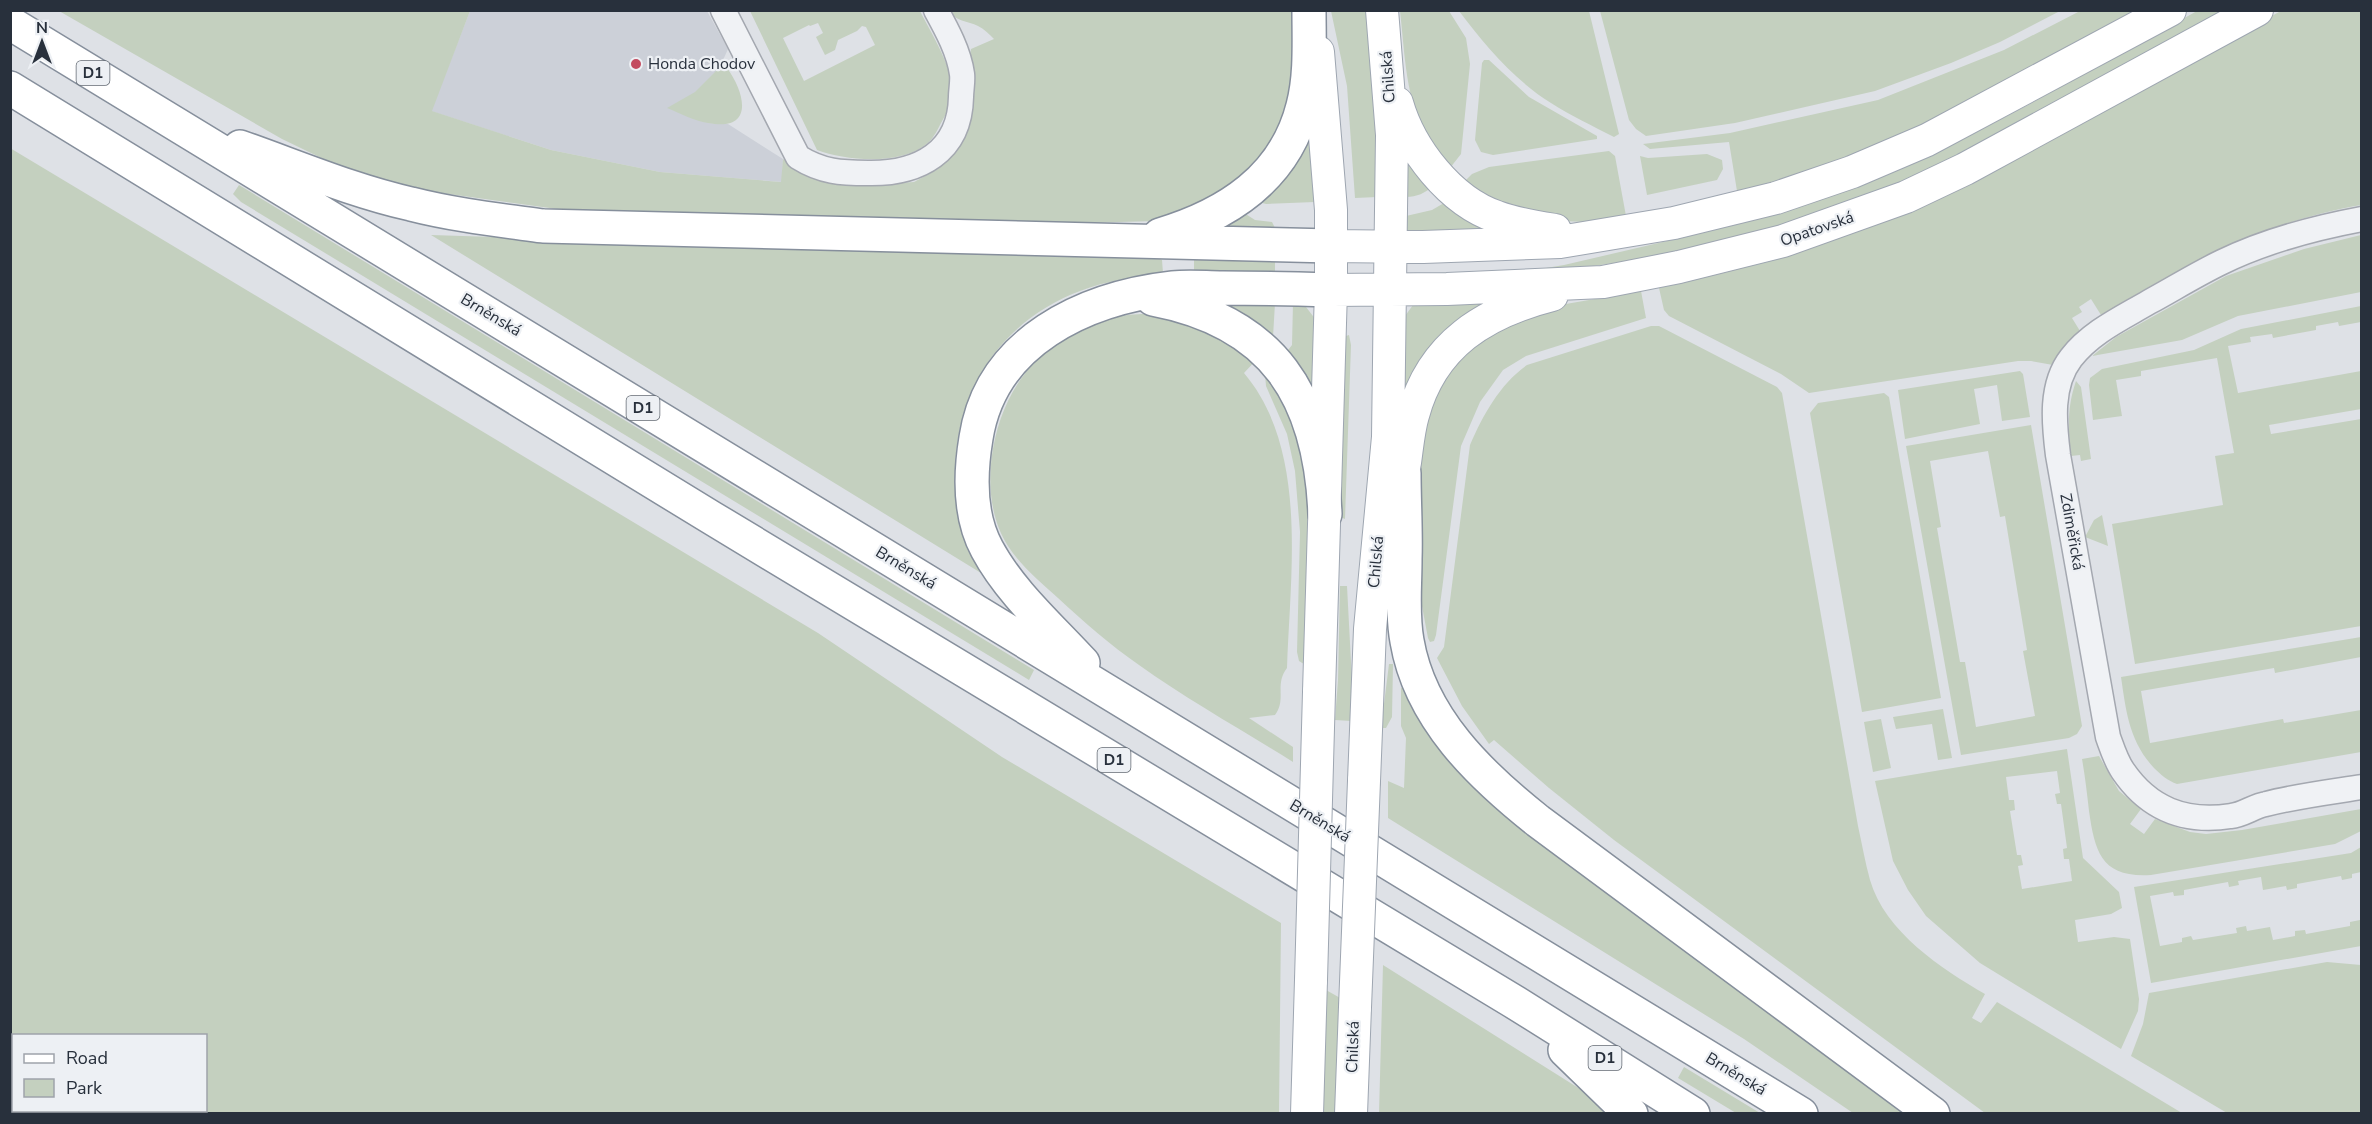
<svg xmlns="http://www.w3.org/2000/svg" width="2372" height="1124" viewBox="0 0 2372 1124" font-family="'Nunito Sans',sans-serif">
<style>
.built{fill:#ccd0d8}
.green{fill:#c4d0bf;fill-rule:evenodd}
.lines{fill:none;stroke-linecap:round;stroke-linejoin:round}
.minor-casing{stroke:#a4a8b0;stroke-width:27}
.major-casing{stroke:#9ea6b1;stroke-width:34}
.highway-casing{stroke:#868f9c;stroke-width:36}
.minor{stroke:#f0f2f5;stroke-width:24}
.major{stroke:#fff;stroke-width:32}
.highway{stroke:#fff;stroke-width:33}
.major-bridge-casing{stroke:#9ea6b1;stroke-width:34;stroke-linecap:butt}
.major-bridge{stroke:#fff;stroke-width:32}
.poi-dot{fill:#c34b5f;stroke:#edf0f4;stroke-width:2}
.labels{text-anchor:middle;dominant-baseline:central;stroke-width:4.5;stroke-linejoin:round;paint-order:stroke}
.shield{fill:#edf0f4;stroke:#636a73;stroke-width:1.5}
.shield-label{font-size:15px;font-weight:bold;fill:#28303c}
.poi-label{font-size:16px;fill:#28303c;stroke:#edf0f4;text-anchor:start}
.street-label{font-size:16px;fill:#28303c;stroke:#edf0f4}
</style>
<rect width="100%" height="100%" fill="#dee1e6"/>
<path class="built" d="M 470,11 L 707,11 L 728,49 L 710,89 L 708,123 L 728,124 L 783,159 L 782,182 L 660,172 L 551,150 L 431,111 Z"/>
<path class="green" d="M 59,11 L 470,11 L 432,111 L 551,150 L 660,172 L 781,182 L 783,159 L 811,178 L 857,186 L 914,182 L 938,169 L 953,154 L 972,117 L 969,63 L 971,49 L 994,39 C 989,34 984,29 978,26 C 968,21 955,21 948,11 L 1294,11 L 1295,86 L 1269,151 L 1223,195 L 1157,221 L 1080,223 L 557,209 L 427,191 L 365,179 L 282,139 Z
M 750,11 L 920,11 C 931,33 953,67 952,92 C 951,103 947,113 941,123 C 938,129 934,137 929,142 C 903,166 847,161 817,150 ZM 818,23 L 823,33 L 816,37 L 825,55 L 835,50 L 838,40 L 857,31 L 862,26 L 866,27 L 875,45 L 804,81 L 783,38 L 809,25 L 810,26 Z
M 1331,11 L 1368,11 L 1377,130 L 1377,197 L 1355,198 L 1347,86 Z
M 1400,11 L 1449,11 L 1466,38 L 1470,64 L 1461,154 L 1450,168 C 1405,118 1407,73 1400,11 Z
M 1459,11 L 1589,11 L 1619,134 L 1614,137 C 1593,126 1571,116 1551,103 C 1514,80 1485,45 1459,11 Z
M 1600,11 L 1600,10 L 2060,11 L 2000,42 L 1951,63 L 1875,91 L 1735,123 L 1646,136 L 1636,129 L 1629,120 Z
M 2080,11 L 2138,11 C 2026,72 1914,141 1791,179 C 1773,184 1755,187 1737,191 L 1729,142 L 1650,149 L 1643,144 L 1730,133 L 1878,100 L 2004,50 Z
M 2197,11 L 2223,11 L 1967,152 L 1878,192 L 1773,228 L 1713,244 L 1639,259 L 1542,274 L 1413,274 L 1540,269 L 1564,265 L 1710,231 L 1799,206 L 1961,140 L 2028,105 Z
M 2281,11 L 2361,11 L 2361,205 C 2259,223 2189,264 2101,315 L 2091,299 L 2079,307 L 2082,312 L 2072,318 L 2080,331 L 2065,347 L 2053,365 L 2031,361 L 2018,361 L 1809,393 L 1781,374 L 1669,316 L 1664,310 L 1659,288 L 1789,254 L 1900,213 Z
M 1484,60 L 1489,60 L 1529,97 L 1597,136 L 1597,139 L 1493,155 L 1481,152 L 1475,140 L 1482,63 Z
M 720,67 L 727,68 C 746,94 754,132 708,123 C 694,121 680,113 667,108 L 695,92 Z
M 1309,134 L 1315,202 L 1266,204 L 1259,202 Z
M 10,148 L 818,633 L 1002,757 L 1281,923 L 1279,1113 L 22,1113 L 21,1111 L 206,1110 L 206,1036 L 14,1036 L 13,1075 L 10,1062 Z
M 1609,151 L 1615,156 L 1626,216 L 1584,222 L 1563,221 L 1512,211 L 1464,182 L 1472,174 L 1489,167 Z
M 1707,154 L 1722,160 L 1723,169 L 1717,180 L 1647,195 L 1640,156 L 1648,158 Z
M 1408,158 L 1433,186 C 1425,193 1417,197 1406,197 L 1405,163 Z
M 239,185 L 1034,670 L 1029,680 L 241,202 L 233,194 Z
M 1444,203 L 1489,226 L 1487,231 L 1407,232 L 1406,216 L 1432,210 Z
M 1241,211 L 1255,220 L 1272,222 L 1276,230 L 1222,228 Z
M 431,235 L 1158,258 L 1162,260 L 1163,273 L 1160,276 C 1048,278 958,352 955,469 C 954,507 961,539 981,573 Z
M 2361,235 L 2361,292 L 2238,316 L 2182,340 L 2092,356 L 2116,337 L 2226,276 L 2304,249 Z
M 1194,259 L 1275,261 L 1275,275 L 1194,272 Z
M 1641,291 L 1646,318 L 1526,356 L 1503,370 L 1480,402 L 1461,446 L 1436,635 L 1434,641 L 1430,642 L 1428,638 L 1421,601 L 1415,467 L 1433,393 L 1471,344 L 1537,309 Z
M 1484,301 L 1485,304 L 1406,391 L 1403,391 L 1405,316 L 1413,305 Z
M 1275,303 L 1273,337 L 1225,306 L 1225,304 Z
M 1293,303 L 1306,307 L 1316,320 L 1314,392 L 1285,354 L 1292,345 Z
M 2361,306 L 2361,322 L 2339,326 L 2338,322 L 2316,326 L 2316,330 L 2273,338 L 2272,334 L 2250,337 L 2251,342 L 2228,346 L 2238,393 L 2361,371 L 2361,409 L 2269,425 L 2271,434 L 2361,419 L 2361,626 L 2135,664 L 2112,524 L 2223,505 L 2215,456 L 2234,453 L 2217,358 L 2141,371 L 2141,376 L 2116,380 L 2122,416 L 2093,420 L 2089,385 L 2090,378 L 2102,369 L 2194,350 L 2241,329 Z
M 1156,313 L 1187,319 L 1258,358 L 1244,373 C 1309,450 1290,574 1287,668 C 1274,685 1287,699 1275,715 L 1249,718 L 1293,747 L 1293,762 C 1242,730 1188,700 1139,665 C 1110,645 1084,622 1058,598 C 1041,583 1020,565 1008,546 C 981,504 988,443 1008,401 C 1029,357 1072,325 1120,316 C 1132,314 1145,314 1156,313 Z
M 1651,326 L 1659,326 L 1777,387 L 1782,393 L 1858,826 C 1862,844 1865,862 1870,880 C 1885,932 1942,969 1985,994 L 1972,1018 L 1981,1023 L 1997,1002 L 2182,1113 L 1985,1113 L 1614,840 L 1549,788 L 1494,740 L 1489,744 L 1462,706 L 1437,658 L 1444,647 L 1470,445 C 1483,415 1500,384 1527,365 Z
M 1349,335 L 1351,345 L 1345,519 L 1340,517 L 1345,344 L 1346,336 Z
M 2020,371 L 2023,374 L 2030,417 L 2002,421 L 1997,385 L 1974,389 L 1980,424 L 1905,439 L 1898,390 Z
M 1265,374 C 1272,383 1283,392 1288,403 C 1320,477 1309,586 1307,666 L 1299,661 L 1297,652 L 1300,532 L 1295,471 L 1287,434 L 1266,386 Z
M 2076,381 L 2081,387 L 2091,459 L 2081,461 L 2080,455 L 2071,456 C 2068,429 2067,407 2076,381 Z
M 1884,393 L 1889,397 L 1941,698 L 1862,712 L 1810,413 L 1818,403 Z
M 2031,425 L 2082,726 L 2077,734 L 2069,738 L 1961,755 L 1906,446 ZM 1988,451 L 2000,517 L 2005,516 L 2027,650 L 2023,651 L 2035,716 L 1976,727 L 1965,662 L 1960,662 L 1937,528 L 1941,527 L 1930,461 Z
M 2102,515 L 2108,546 L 2085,537 L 2094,520 Z
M 1340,586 L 1347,586 L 1352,681 L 1351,721 L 1335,720 L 1338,680 Z
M 2361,637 L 2361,657 L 2275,673 L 2274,668 L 2141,691 L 2150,743 L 2283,719 L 2284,723 L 2361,710 L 2361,752 L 2177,784 C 2168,781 2160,774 2154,768 C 2129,741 2126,711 2121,677 Z
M 1389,664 L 1393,664 L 1392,717 L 1386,728 L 1381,728 Z
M 1411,683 L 1420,707 L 1916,1113 L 1853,1113 L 1744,1039 L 1388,818 L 1388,781 L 1404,788 L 1406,738 L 1401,726 L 1401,688 Z
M 1943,709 L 1952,758 L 1938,760 L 1932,724 L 1896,729 L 1893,717 Z
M 1881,719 L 1891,768 L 1873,772 L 1864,722 Z
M 2067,749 L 2083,858 L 2119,892 L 2122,908 L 2111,914 L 2075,920 L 2078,942 L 2114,937 L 2130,939 L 2139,999 L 2138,1011 L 2121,1049 L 1980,963 L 1926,916 L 1908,890 L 1893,861 L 1875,781 ZM 2057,771 L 2060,793 L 2055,794 L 2057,804 L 2061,804 L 2067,848 L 2063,849 L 2064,859 L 2069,859 L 2072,881 L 2022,889 L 2018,866 L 2023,865 L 2021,855 L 2017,855 L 2010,811 L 2015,810 L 2014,800 L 2009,800 L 2006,777 Z
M 2099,756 L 2119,791 L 2141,809 L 2130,824 L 2144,834 L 2155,819 L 2190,832 L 2206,834 L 2242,830 L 2361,809 L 2361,831 L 2335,844 L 2151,875 C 2102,878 2095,853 2089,811 C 2087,793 2085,776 2082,759 Z
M 2361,847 L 2361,872 L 2352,874 L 2352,878 L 2342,880 L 2341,876 L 2297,884 L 2297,888 L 2287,890 L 2286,886 L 2263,890 L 2261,877 L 2238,881 L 2239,885 L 2229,887 L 2228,882 L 2184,890 L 2184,895 L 2174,896 L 2173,892 L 2150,896 L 2160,946 L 2182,942 L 2182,938 L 2191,936 L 2193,940 L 2237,933 L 2236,928 L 2246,926 L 2247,931 L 2270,927 L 2273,940 L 2295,936 L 2295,931 L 2305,930 L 2306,934 L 2350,926 L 2350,922 L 2360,920 L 2361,946 L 2151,983 L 2134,887 L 2351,853 Z
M 2327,962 L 2361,965 L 2361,1113 L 2227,1113 L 2131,1056 L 2143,1024 L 2149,993 Z
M 1383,965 L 1588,1094 L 1612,1114 L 1379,1114 Z
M 1326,990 L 1342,999 L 1337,1113 L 1322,1114 Z
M 1684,1067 L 1760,1113 L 1736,1113 L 1678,1078 Z"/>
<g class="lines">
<defs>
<path id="minor" d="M 723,10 L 798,157 C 822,172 841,173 868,173 C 919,174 960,152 961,97 C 961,90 963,81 962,74 C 959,52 947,30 936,10
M 2362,219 C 2314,228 2265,241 2222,262 C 2197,274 2173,289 2149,302 C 2122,318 2091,332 2071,358 C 2050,385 2054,423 2058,455 L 2108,737 C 2112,748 2116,761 2123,771 C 2149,809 2185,823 2231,816 C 2243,815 2254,806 2266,804 C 2297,796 2330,792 2362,787"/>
<path id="major" d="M 1318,52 L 1331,210 L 1331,290 L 1319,692
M 1397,103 C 1410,149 1450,201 1497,217 C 1516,224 1536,227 1555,230
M 1331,246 L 1423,247 L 1560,242 L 1674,223 L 1776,198 L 1852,172 L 1927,140 L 2170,10
M 1331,290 L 1447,289 L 1603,282 L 1679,267 L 1783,241 L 1906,197 L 1965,169 L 2257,10
M 1404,469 C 1407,451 1408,432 1413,415 C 1432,344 1485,312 1552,295
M 1364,781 L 1370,629 L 1388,437 L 1392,135 L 1382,10
M 1307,1114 L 1311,980
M 1351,1114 L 1355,1007"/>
<path id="highway" d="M 10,23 L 1801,1114
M 10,88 L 712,518 L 1516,1003 L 1693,1114
M 240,147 C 297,167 353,191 411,204 C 454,215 499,220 543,226 L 1331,246
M 1160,235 C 1227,215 1285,178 1303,106 C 1311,76 1309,41 1309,10
M 1153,299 C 1274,322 1320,396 1325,514
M 1404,473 C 1404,502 1406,531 1405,559 C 1405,587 1402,614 1407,641 C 1420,718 1480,775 1538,821 L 1933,1114
M 1083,663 C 1050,627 1010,592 987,549 C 969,516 970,474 976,438 C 991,341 1085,298 1173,288 C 1189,286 1206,288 1223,288 C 1259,288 1295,289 1331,290
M 1565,1050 L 1631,1114"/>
</defs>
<use href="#minor" class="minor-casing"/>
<use href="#major" class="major-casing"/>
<use href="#highway" class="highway-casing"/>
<use href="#minor" class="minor"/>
<use href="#major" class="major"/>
<use href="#highway" class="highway"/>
<defs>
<path id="major-bridge" d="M 1311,980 L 1319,692
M 1355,1007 L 1364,781"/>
</defs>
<use href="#major-bridge" class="major-bridge-casing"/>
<use href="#major-bridge" class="major-bridge"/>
</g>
<circle class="poi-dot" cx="636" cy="64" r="6"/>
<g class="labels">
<g class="shield">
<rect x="76.5" y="61" width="33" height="24" rx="4.5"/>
<rect x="626.5" y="396" width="33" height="24" rx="4.5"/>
<rect x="1097.5" y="748" width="33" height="24" rx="4.5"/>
<rect x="1588.5" y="1046" width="33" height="24" rx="4.5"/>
</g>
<g class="shield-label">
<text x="93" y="73">D1</text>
<text x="643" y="408">D1</text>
<text x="1114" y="760">D1</text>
<text x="1605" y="1058">D1</text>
</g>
<g class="poi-label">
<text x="648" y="64">Honda Chodov</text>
</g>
<g class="street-label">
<text transform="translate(1388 77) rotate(-94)">Chilská</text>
<text transform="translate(1817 229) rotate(-19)">Opatovská</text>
<text transform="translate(491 315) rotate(31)">Brněnská</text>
<text transform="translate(2072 532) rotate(80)">Zdiměřická</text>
<text transform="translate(1376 562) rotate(-85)">Chilská</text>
<text transform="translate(906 568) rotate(31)">Brněnská</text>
<text transform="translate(1320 821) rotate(31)">Brněnská</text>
<text transform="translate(1353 1047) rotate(-88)">Chilská</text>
<text transform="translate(1736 1074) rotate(31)">Brněnská</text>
</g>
</g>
<rect width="2372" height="1124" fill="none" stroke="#28303c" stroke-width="24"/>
<rect x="12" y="1034" width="195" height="78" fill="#edf0f4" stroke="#9ea3aa" stroke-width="1.5"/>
<rect x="24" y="1054" width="30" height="9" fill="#ffffff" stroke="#9ea3aa" stroke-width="1.5"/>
<text x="66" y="1064" font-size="18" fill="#28303c">Road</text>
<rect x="24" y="1079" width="30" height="18" fill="#c4d0bf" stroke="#9ea3aa" stroke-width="1.5"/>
<text x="66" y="1094" font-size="18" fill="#28303c">Park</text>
<g transform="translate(42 42)" stroke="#edf0f4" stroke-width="4.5" paint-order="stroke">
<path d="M0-4.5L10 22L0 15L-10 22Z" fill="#28303c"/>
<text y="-9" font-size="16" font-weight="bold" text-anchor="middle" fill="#28303c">N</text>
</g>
</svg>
